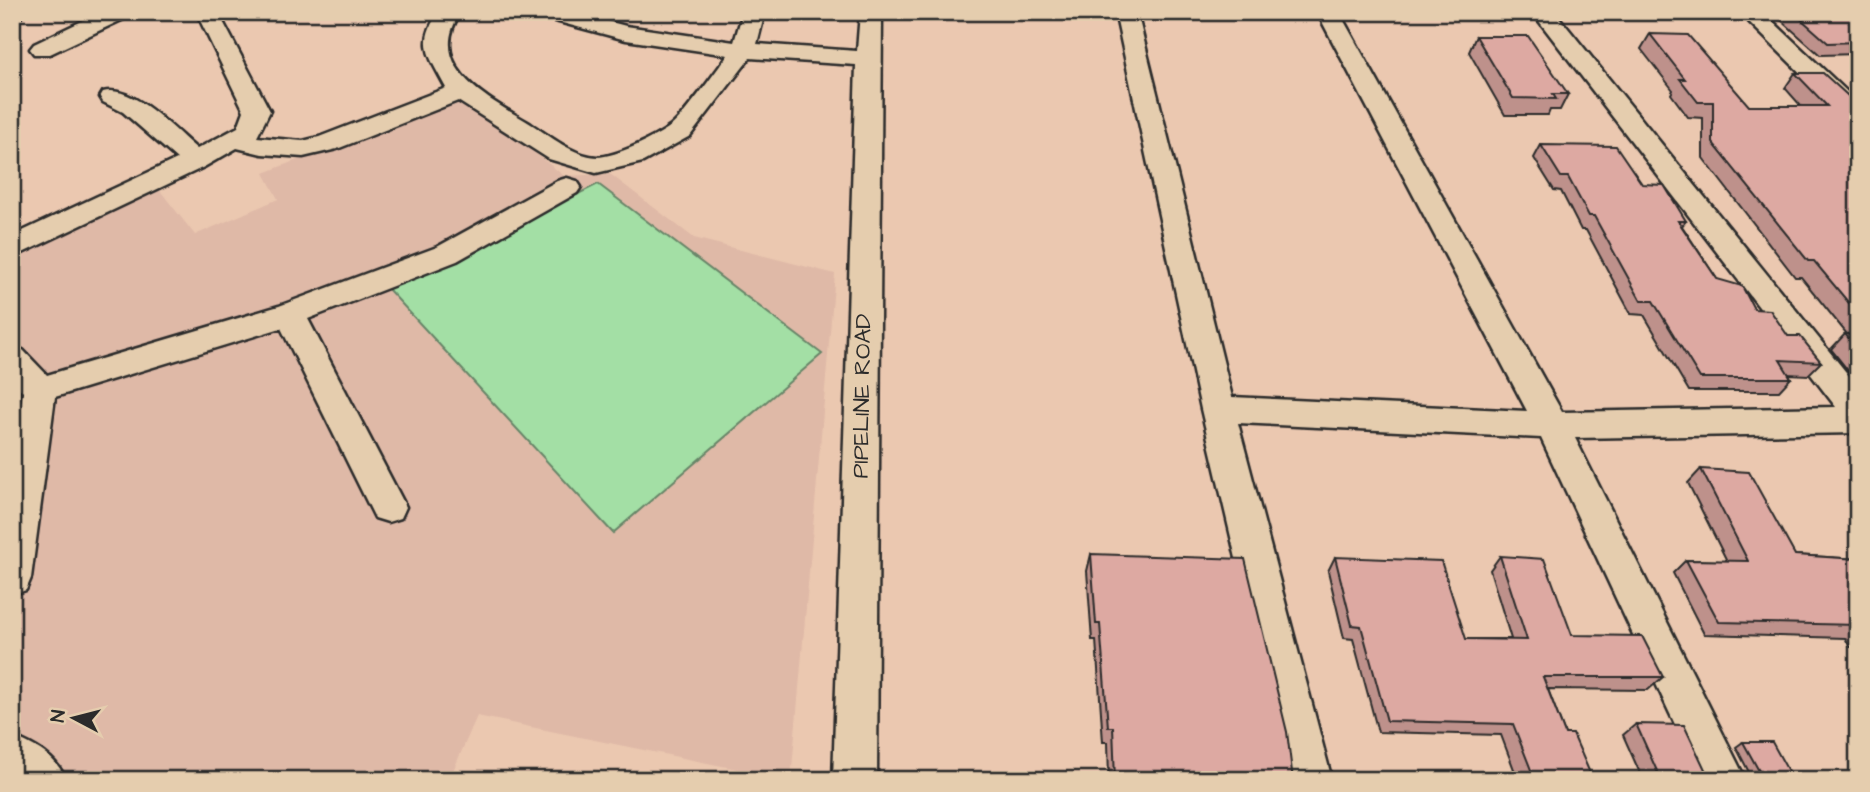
<svg xmlns="http://www.w3.org/2000/svg" width="1870" height="792" viewBox="0 0 1870 792" font-family="'Architects Daughter',sans-serif">
<style>
.built{fill:#dfb9a7}
.green{fill:#a3dfa5;stroke:#678568;stroke-width:2}
.lines{fill:none;stroke-linecap:round;stroke-linejoin:round}
.minor-casing{stroke:#2b2b2b;stroke-width:5}
.minor{fill:#e5cdae;fill-rule:evenodd}
.wall{fill:#be918b;stroke:#2b2b2b;stroke-width:2}
.building{fill:#dda9a2;stroke:#2b2b2b;stroke-width:2}
.labels{text-anchor:middle;dominant-baseline:central;stroke-width:7;stroke-linejoin:round;paint-order:stroke}
.street-label{font-size:23px;fill:#2b2b2b;stroke:#e5cdae}
</style>
<rect width="100%" height="100%" fill="#ebc8b0"/>
<filter id="ink" filterUnits="userSpaceOnUse"><feTurbulence type="fractalNoise" baseFrequency=".0143" numOctaves="2"/><feDisplacementMap in="SourceGraphic" scale="14" xChannelSelector="R" yChannelSelector="G"/><feConvolveMatrix kernelMatrix="1 2 1 2 8 2 1 2 1" color-interpolation-filters="sRGB"/></filter>
<g filter="url(#ink)">
<path class="built" d="M 457,97 L 473,103 L 564,176 L 610,174 L 694,238 L 835,274 L 791,780 L 477,716 L 449,780 L 12,780 L 12,252 L 154,183 L 195,235 L 278,199 L 264,173 Z"/>
<path class="green" d="M 598,184 L 822,354 L 613,533 L 388,289 Z"/>
<g class="lines">
<defs>
<path id="minor" d="M 12,12 L 24,12 L 21,17 L 12,19 Z
M 101,12 L 131,12 L 128,17 L 50,54 L 34,54 L 30,49 L 34,44 Z
M 196,12 L 218,12 L 270,111 L 257,137 L 303,141 L 319,137 L 446,88 C 430,57 416,44 439,12 L 461,12 C 423,68 491,100 531,124 C 550,136 574,156 597,157 C 616,157 656,137 671,126 C 686,114 714,73 728,55 L 626,40 L 540,17 L 537,12 L 573,12 L 626,26 L 734,42 L 743,12 L 765,12 L 757,44 L 857,51 L 860,12 L 882,12 L 877,780 L 833,780 L 856,65 L 750,58 L 690,136 L 643,162 L 596,173 L 549,159 L 458,101 L 337,149 L 303,157 L 262,154 L 237,148 L 204,167 L 12,258 L 12,236 L 177,159 L 123,112 L 103,102 L 100,97 L 103,92 C 133,84 175,131 197,149 L 238,127 L 244,111 Z
M 1115,12 L 1137,12 L 1232,397 L 1527,411 L 1317,12 L 1339,12 L 1562,412 L 1836,407 L 1532,12 L 1555,12 L 1858,387 L 1858,433 L 1575,438 L 1746,780 L 1701,780 L 1541,438 L 1238,423 L 1332,780 L 1288,780 L 1201,409 Z
M 1739,12 L 1763,12 L 1858,102 L 1858,124 L 1849,121 Z
M 567,178 L 577,181 L 581,187 L 577,193 L 457,261 L 308,319 L 406,507 L 401,518 L 388,522 L 375,518 L 281,328 L 55,397 L 31,578 L 26,590 L 12,595 L 12,458 L 23,392 L 12,380 L 12,346 L 23,350 L 47,375 L 279,306 L 437,247 L 557,181 Z
M 12,736 C 35,745 57,757 66,780 L 12,780 Z"/>
</defs>
<use href="#minor" class="minor-casing"/>
<use href="#minor" class="minor"/>
</g>
<path class="wall" d="M 1772,12 L 1858,12 L 1858,54 L 1820,55 Z
M 1650,34 L 1749,106 L 1801,106 L 1785,88 L 1795,73 L 1858,105 L 1858,383 L 1831,349 L 1845,334 L 1847,334 L 1801,277 L 1795,277 L 1703,158 L 1703,118 L 1688,117 L 1671,94 L 1673,90 L 1641,49 Z
M 1476,36 L 1568,94 L 1560,110 L 1550,110 L 1548,115 L 1505,115 L 1469,52 Z
M 1541,145 L 1642,184 L 1686,221 L 1682,226 L 1717,279 L 1754,309 L 1821,362 L 1808,375 L 1789,374 L 1791,378 L 1779,391 L 1689,391 L 1644,315 L 1631,314 L 1586,230 L 1581,230 L 1561,191 L 1554,190 L 1534,158 Z
M 1701,469 L 1795,555 L 1858,559 L 1858,647 L 1850,647 L 1845,638 L 1704,634 L 1673,573 L 1686,560 L 1727,561 L 1688,483 Z
M 1091,554 L 1293,780 L 1109,780 L 1108,742 L 1103,742 L 1096,640 L 1092,640 L 1087,571 Z
M 1500,556 L 1572,635 L 1663,677 L 1648,690 L 1548,689 L 1565,734 L 1593,780 L 1518,780 L 1501,735 L 1378,732 L 1353,639 L 1344,638 L 1328,571 L 1335,557 L 1466,639 L 1511,639 L 1490,570 Z
M 1636,724 L 1710,780 L 1643,780 L 1623,735 Z
M 1743,742 L 1793,780 L 1753,780 L 1736,747 Z"/>
<path class="building" d="M 1793,12 L 1858,12 L 1858,42 L 1828,43 Z
M 1650,34 L 1688,35 L 1749,106 L 1827,106 L 1795,73 L 1823,73 L 1858,105 L 1858,314 L 1814,261 L 1808,261 L 1713,143 L 1713,102 L 1698,102 L 1680,79 L 1685,79 Z
M 1476,36 L 1528,36 L 1568,94 L 1553,94 L 1556,99 L 1513,98 Z
M 1541,145 L 1616,146 L 1642,184 L 1664,185 L 1686,221 L 1678,221 L 1717,279 L 1742,286 L 1754,309 L 1770,310 L 1788,336 L 1800,336 L 1821,362 L 1780,360 L 1791,378 L 1700,378 L 1653,301 L 1641,301 L 1594,216 L 1589,216 L 1568,177 L 1561,177 Z
M 1845,334 L 1858,334 L 1858,349 Z
M 1701,469 L 1749,472 L 1795,555 L 1858,559 L 1858,625 L 1719,622 L 1686,560 L 1748,561 Z
M 1091,554 L 1245,559 L 1287,732 L 1293,780 L 1115,780 L 1113,727 L 1108,727 L 1100,624 L 1096,624 Z
M 1500,556 L 1544,559 L 1572,635 L 1642,636 L 1663,677 L 1543,677 L 1565,734 L 1573,734 L 1593,780 L 1535,780 L 1513,724 L 1387,721 L 1361,626 L 1352,625 L 1335,557 L 1441,561 L 1466,639 L 1527,640 Z
M 1636,724 L 1684,725 L 1710,780 L 1661,780 Z
M 1743,742 L 1772,742 L 1793,780 L 1764,780 Z"/>
</g>
<g class="labels">
<g class="street-label">
<text transform="translate(862 396) rotate(-89)">PIPELINE ROAD</text>
</g>
</g>
<rect width="1870" height="792" fill="none" stroke="#e5cdae" stroke-width="42"/>
<rect x="21" y="21" width="1828" height="750" fill="none" stroke="#2b2b2b" stroke-width="2.5" filter="url(#ink)"/>
<g transform="translate(74 718) rotate(277)" stroke="#e5cdae" stroke-width="5" paint-order="stroke">
<path d="M0-5L12 26L0 18L-12 26Z" fill="#2b2b2b"/>
<text y="-10" font-size="19" font-weight="bold" text-anchor="middle" fill="#2b2b2b">N</text>
</g>
</svg>
